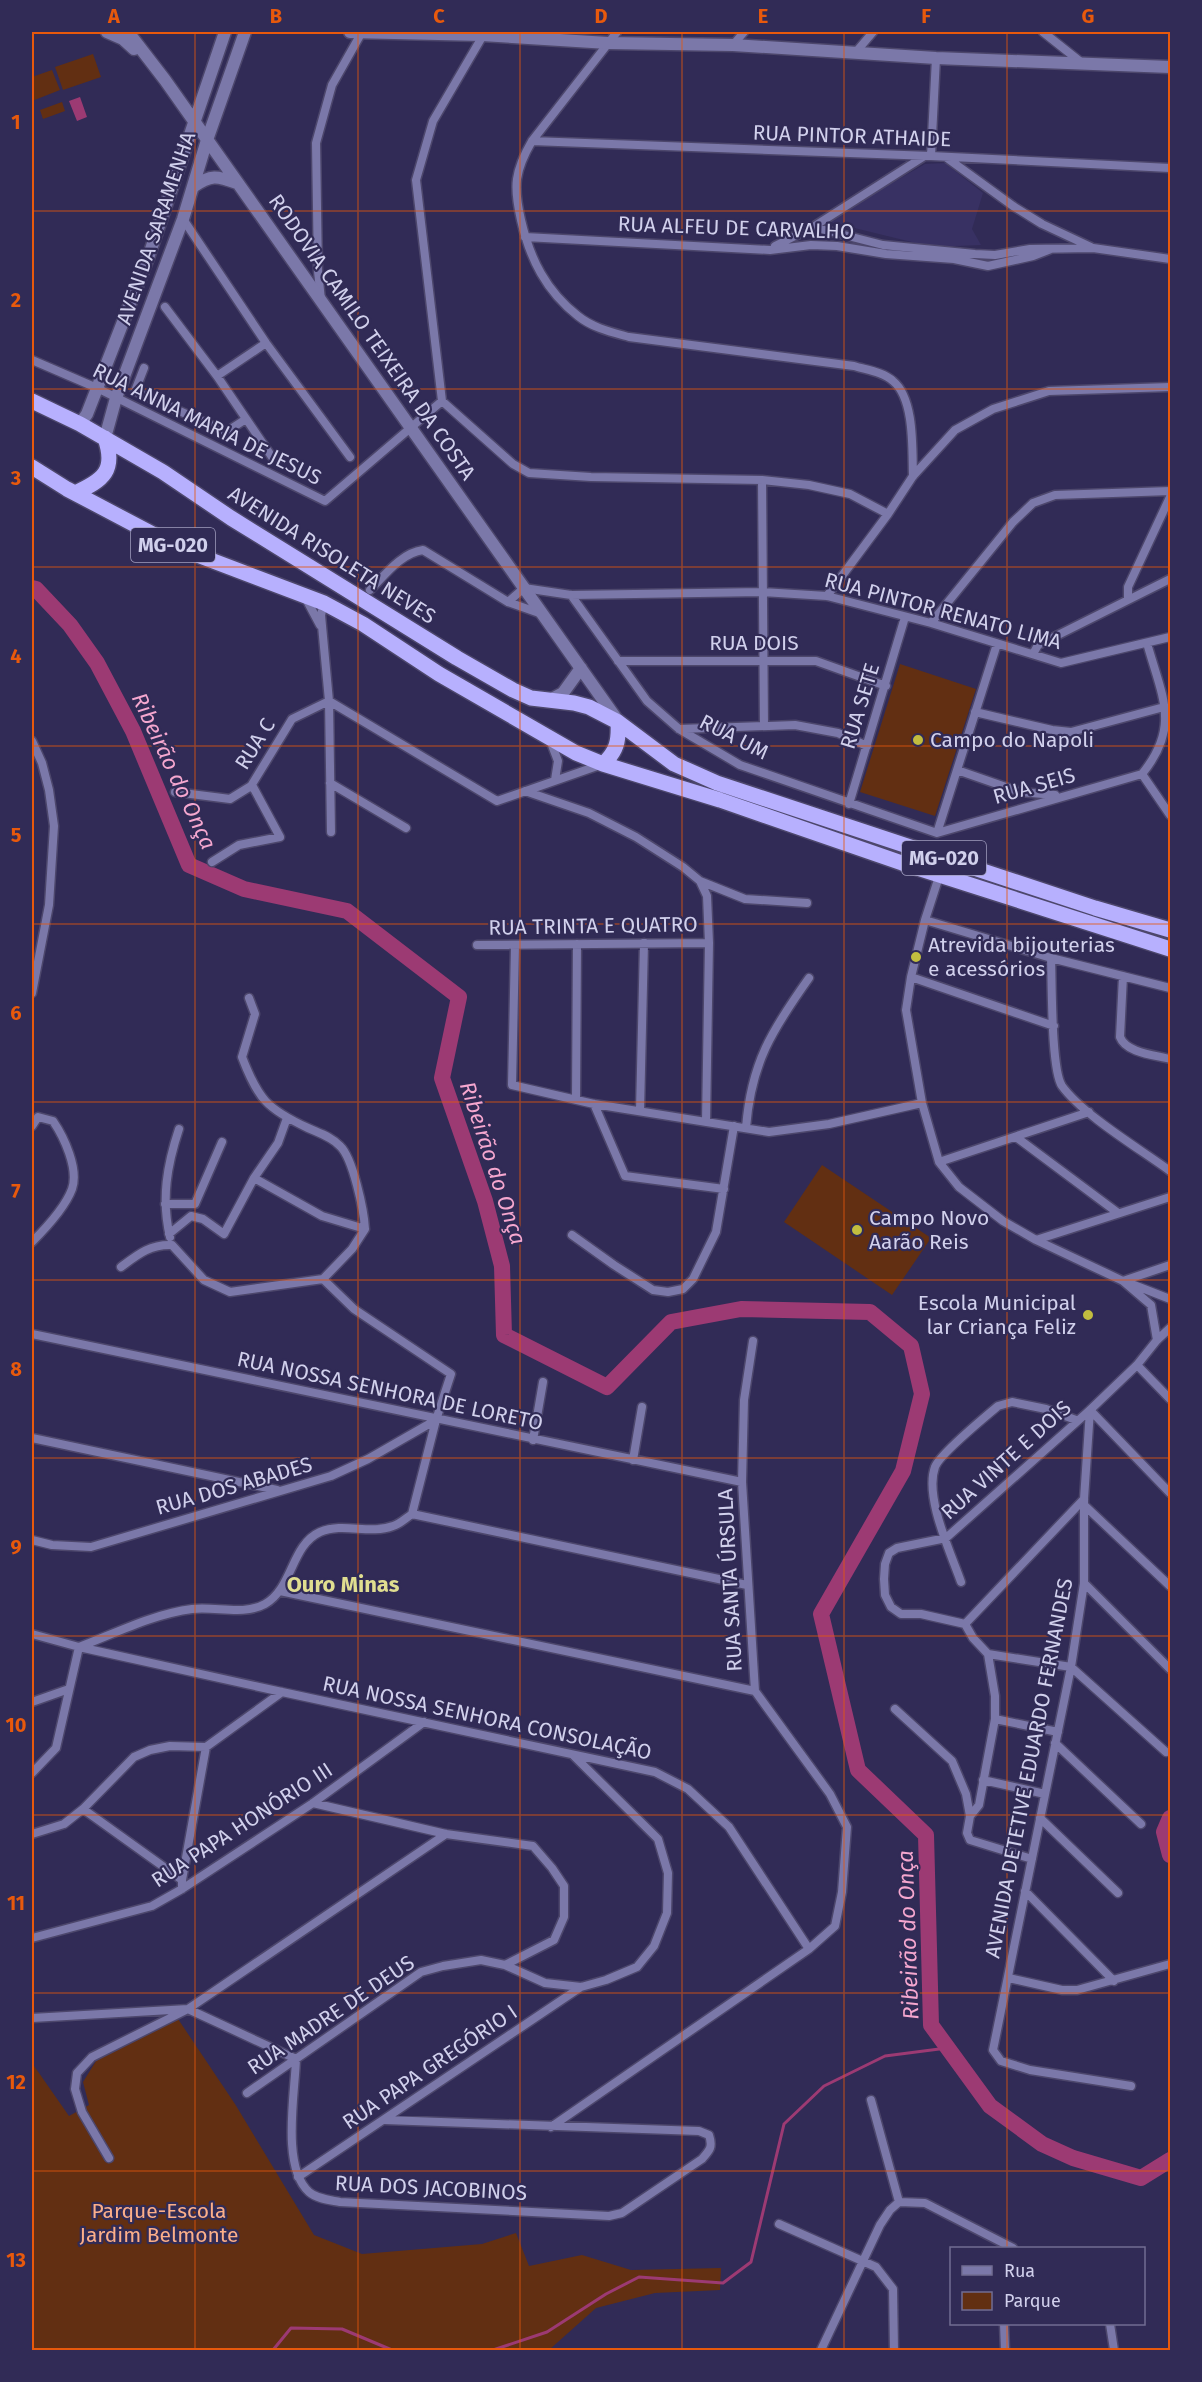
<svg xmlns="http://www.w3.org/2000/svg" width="1202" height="2382" viewBox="0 0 1202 2382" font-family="'Fira Sans',sans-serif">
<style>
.built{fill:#383163}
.green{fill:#622f12}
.water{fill:#9c3a73}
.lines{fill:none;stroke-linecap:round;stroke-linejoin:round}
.stream{stroke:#9c3a73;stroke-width:3}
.river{stroke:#9c3a73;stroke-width:16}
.street-casing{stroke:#4d476c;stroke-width:11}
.secondary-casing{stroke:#4d476c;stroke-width:15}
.highway-casing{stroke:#4d476c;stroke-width:18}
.street{stroke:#7b78a9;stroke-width:8}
.secondary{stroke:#7b78a9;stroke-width:12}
.highway{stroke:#b7b0fe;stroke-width:15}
.grid{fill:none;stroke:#e8590c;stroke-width:1.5;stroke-opacity:0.55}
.poi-dot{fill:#c2bd3f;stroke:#312b56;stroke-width:2}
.labels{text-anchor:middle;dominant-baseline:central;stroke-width:4.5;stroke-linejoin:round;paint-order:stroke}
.shield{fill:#312b56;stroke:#a19ebf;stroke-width:1.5}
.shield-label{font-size:20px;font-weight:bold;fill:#d1d0ec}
.street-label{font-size:21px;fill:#d1d0ec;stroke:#312b56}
.poi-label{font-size:21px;fill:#d1d0ec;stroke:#312b56;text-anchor:start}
.park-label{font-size:21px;fill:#fcaf89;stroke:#312b56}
.water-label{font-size:22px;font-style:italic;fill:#f5a7cf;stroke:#312b56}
.neighbourhood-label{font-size:22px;font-weight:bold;fill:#e0de90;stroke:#312b56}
.neatline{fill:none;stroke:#e8590c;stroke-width:2}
.grid-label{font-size:20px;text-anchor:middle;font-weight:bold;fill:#e8590c}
</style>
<rect width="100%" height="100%" fill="#312b56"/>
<path class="built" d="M 945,163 L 983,193 L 972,229 L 981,245 L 932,247 L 826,221 L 925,164 Z"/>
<path class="green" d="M 93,54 L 101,77 L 63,90 L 55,67 Z
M 52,70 L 60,90 L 32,101 L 32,77 Z
M 62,102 L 65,111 L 43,119 L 40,110 Z
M 900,664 L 976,689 L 935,816 L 860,792 Z
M 822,1165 L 931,1238 L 892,1295 L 784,1222 Z
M 178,2019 L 235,2104 L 314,2235 L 362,2254 L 482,2244 L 516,2233 L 529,2266 L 582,2255 L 631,2270 L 721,2268 L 720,2290 L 655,2293 L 596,2308 L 549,2350 L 32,2350 L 32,2063 L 69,2116 L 89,2105 L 83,2082 L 96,2061 Z"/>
<path class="water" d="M 80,97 L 87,117 L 77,121 L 69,101 Z"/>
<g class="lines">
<path class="stream" d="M 273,2350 L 291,2328 L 342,2329 L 392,2350
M 493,2350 L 547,2332 L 606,2294 L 639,2277 L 723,2283 L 751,2262 L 784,2124 L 824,2086 L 885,2056 L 947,2048"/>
<path class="river" d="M 32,588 L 36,589 L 70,625 L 97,663 L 133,731 L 189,865 L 244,889 L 347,911 L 459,997 L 442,1078 L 485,1201 L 502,1266 L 504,1335 L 607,1387 L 671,1322 L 741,1309 L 870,1312 L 911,1346 L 922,1394 L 903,1471 L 821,1614 L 858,1770 L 926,1835 L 931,2025 L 990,2106 L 1042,2144 L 1073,2158 L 1141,2178 L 1170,2160
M 1170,1818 L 1164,1832 L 1170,1855"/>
<defs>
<path id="street" d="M 485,32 L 433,121 L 416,180 L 442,401 L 513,464 L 529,473 L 591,477 L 762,480 L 809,485 L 850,494 L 888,514
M 617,32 L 532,141 C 525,153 519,165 517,179 C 515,193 518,207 521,220 C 530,259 546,291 578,316 C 593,328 611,332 629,337 L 854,366 C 867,370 883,372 893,381 C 915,399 912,450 913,476
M 1043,32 L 1082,63
M 733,45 L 744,32
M 856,52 L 873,32
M 532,141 L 931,156 L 1170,168
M 931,156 L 936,58
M 947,158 L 1013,206 L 1042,224 L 1091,247
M 183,219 L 266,343 L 350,457
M 813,227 L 883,245 L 975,254 L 995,255 L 1030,249 L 1093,248 L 1170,259
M 525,237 L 770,250 L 811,245 L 837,246 L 886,254 L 954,259 L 988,266 L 1033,256 L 1051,249
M 775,246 L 813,227 L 923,157
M 321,300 L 318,271 L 316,143 L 332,85 L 362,32
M 165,307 L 217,376 L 272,457
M 32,360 L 97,388 L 325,501 L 442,401
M 144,368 L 135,391 L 226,432 L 246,419
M 217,376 L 266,343
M 762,480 L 764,726
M 370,590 C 385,575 401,553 423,550 L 508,602 L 542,614
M 571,595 L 647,701 L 679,729 L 740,765 L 937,833
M 827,596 L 888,514 L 913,476 L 955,430 L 993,409 L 1049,391 L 1170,387
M 305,597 L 320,625
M 1128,598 L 1128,587 L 1170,497
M 508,602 L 524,588 L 571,595 L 762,592 L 827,596 L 931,623 L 1061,663 L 1170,637
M 324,603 L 321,615 L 329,701 L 331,832
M 931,623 L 1013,522 L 1033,503 L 1055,495 L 1170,491
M 1033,654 L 1038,645 L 1170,579
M 618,661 L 816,661 L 886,686
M 975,712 L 1052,730 L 1071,732 L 1164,707
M 679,729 L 795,725 L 838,733 L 867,746
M 550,740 L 558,761 L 555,780
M 32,741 L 42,763 L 49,790 L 54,826 L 49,905 L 32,993
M 957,770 L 1020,792 L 1055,795
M 1142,774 C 1181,726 1162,697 1147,643
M 1142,774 L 1170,815
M 330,783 L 406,828
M 525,791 L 589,813 L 636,837 L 683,867 L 700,881 L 707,896 L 709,943 L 706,1122
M 175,792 L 230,799 L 251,786 L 292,719 L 329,701 L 497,801 L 603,764
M 849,804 L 905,617
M 937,833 L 1142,774
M 937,833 L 997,644
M 945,858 L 925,920 L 911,977 L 906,1010 L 922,1103 L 939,1162 L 959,1187 L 1003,1221 L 1036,1240 L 1123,1281 L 1151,1305 L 1157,1340
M 212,862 L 239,845 L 280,837 L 252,785
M 700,881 L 745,899 L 807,903
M 925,920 L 1051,958 L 1170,988
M 477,945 L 709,943
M 515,946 L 512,1085 L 594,1104 L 769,1132 L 829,1124 L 922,1103
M 1051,958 C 1052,982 1051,1070 1062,1086 C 1083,1115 1140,1149 1170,1171
M 1123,976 L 1120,1037 C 1126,1053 1155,1055 1170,1059
M 911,977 L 1054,1026
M 249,998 L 255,1014 L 242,1057 C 258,1099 267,1109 308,1128 C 319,1133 332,1137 340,1146 C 353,1158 364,1211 365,1229 L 352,1249 L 323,1279
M 576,1098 L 577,944
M 594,1104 L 625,1176 L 724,1189
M 640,1111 L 644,943
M 32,1126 L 38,1117 L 53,1121 C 64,1137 79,1169 72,1189 C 65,1208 46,1228 32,1242
M 746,1128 C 751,1063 772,1030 809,978
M 1016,1137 L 1118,1213
M 939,1162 L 1089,1112
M 254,1178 L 322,1216 L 365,1229
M 165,1204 L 195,1204 L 222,1142
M 169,1234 L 191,1216 L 203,1219 L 224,1234 L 254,1178 L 278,1143 L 287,1118
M 572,1235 L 614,1265 L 653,1290 L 668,1292 L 683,1289 L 693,1279 L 716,1232 L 734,1126
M 170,1237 C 161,1199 167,1165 179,1129
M 1036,1240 L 1170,1197
M 121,1267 C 137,1255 150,1244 172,1245 L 204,1280 L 230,1292 L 323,1279
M 1123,1281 L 1170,1265
M 1129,1283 L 1170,1299
M 32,1334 L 742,1482
M 1137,1365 L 1170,1399
M 1090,1410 L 1084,1499 L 1084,1583 L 1071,1667 L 993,2050 L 1001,2061 L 1030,2070 L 1131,2086
M 1090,1410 L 1170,1493
M 32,1438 L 277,1490
M 533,1440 L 543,1382
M 633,1460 L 642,1407
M 1084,1505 L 1170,1586
M 412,1514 L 747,1585
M 32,1540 L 52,1545 L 91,1547 L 331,1476 L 368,1459 L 436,1420
M 961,1582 C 951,1553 924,1497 935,1467 C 939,1455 986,1416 998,1406 L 1012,1402 L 1046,1409 L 1076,1420
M 1084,1583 L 1170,1669
M 280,1591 L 755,1691
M 965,1624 L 921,1614 L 901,1614 L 891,1607 L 885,1595 L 884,1579 L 885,1564 L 889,1553 L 897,1548 L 946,1538 L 1090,1410 L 1137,1365 L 1157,1340 L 1170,1328
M 965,1624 L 973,1638 L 988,1654 L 995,1696 L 995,1719 L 979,1805 L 970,1816
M 965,1624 L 1084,1499
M 32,1634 L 79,1647 L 282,1692 L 655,1772 L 688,1789 L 729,1827 L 809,1949
M 79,1647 C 116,1633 153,1614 192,1609 C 216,1606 243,1616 265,1604 C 293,1588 291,1545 320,1532 C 344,1522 369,1535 393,1526 C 400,1524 406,1518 412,1514 L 436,1420 L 451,1374 L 354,1309 L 323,1279
M 988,1654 L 1071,1667 L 1166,1752
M 32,1702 L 69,1689
M 895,1709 L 952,1761 L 966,1794 L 970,1816 L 967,1833 L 970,1840 L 1032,1859
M 995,1719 L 1058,1732
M 1055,1743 L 1141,1824
M 32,1773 L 56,1748 L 79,1647
M 983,1780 L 1045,1794
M 313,1803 L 446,1834 L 533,1846 L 552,1868 L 564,1886 L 564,1917 L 554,1940 L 505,1965
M 83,1809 L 182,1880
M 1040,1818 L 1118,1893
M 32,1834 L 64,1824 L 83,1809 L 134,1757 L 150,1750 L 170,1746 L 206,1747 L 282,1692
M 182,1889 L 182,1880 L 206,1747
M 1025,1891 L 1114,1981
M 32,1938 L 152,1906 L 182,1889 L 313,1803 L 424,1722
M 1009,1978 L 1062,1990 L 1077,1990 L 1170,1964
M 32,2018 L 188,2009 L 446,1834
M 247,2093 L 421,1972 L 443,1966 L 481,1960 L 505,1965 L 545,1983 L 581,1987 L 606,1980 L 637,1967 L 654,1946 L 667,1913 L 668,1873 L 658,1839 L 573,1755
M 871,2100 L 899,2202
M 551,2127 L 809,1949 L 835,1926 L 842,1892 L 847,1827 L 830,1794 L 755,1691 L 742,1482 L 744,1400 L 753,1341
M 109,2158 L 82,2112 L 75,2089 L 77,2073 L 92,2057 L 188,2009 L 296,2059 C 295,2093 281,2167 309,2192 C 317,2199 330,2200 340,2202 L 609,2216 L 622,2213 L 702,2159 C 710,2150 713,2147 709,2135 L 699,2131 L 385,2120
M 298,2177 L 581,1987
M 779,2224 L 876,2267 L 893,2289 L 894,2350
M 1004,2324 L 1005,2350
M 1110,2324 L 1114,2350
M 821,2350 L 880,2225 L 890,2210 L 899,2202 L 925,2203 L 1013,2248"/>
<path id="secondary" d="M 107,32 L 123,39 L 134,49
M 128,32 L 165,80 L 618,721
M 350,32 L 482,35 L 608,43 L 733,45 L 936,58 L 1170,67
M 193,187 C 211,174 217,176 237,183
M 80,424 L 87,414 L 148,258 L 225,32
M 105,438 L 116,398 L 183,219 L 207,140 L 245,32
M 548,701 L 563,693 L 581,668"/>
<path id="highway" d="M 32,401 L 80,424 L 163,472 L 231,518 L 457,658 L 513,690 L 531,698 L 574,703 L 589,707 L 618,722 L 674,764 L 717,783 L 1095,908 L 1170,930
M 32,467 L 67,489 L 179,548 L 324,603 L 363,624 L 439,674 L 576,753 L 603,764 L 720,800 L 902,863 L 1170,949
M 75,493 C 104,480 116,470 105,438
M 603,764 C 617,751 619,741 618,722"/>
</defs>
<use href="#street" class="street-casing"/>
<use href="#secondary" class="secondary-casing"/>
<use href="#highway" class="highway-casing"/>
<use href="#street" class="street"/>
<use href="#secondary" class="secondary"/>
<use href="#highway" class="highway"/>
</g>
<path class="grid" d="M 195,32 L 195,2350M 358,32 L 358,2350M 520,32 L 520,2350M 682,32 L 682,2350M 844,32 L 844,2350M 1007,32 L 1007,2248M 32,211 L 1170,211M 32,389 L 1170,389M 32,567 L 1170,567M 32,746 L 1170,746M 32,924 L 1170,924M 32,1102 L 1170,1102M 32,1280 L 1170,1280M 32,1458 L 1170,1458M 32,1636 L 1170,1636M 32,1815 L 1170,1815M 32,1993 L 1170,1993M 32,2171 L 1170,2171M 1007,2324 L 1007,2350"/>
<g class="poi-dot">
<circle cx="918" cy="740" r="6"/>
<circle cx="916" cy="957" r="6"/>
<circle cx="857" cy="1230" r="6"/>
<circle cx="1088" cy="1315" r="6"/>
</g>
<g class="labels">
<g class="shield">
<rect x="131" y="528" width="84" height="34" rx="4.5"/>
<rect x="902" y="841" width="84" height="34" rx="4.5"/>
</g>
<g class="shield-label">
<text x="173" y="545">MG-020</text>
<text x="944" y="858">MG-020</text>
</g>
<g class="street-label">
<text transform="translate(852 136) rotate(2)">RUA PINTOR ATHAIDE</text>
<text transform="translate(156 228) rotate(-71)">AVENIDA SARAMENHA</text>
<text transform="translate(736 228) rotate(2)">RUA ALFEU DE CARVALHO</text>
<text transform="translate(372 337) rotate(55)">RODOVIA CAMILO TEIXEIRA DA COSTA</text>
<text transform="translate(207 424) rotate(26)">RUA ANNA MARIA DE JESUS</text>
<text transform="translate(332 555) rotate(32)">AVENIDA RISOLETA NEVES</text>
<text transform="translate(943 611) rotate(15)">RUA PINTOR RENATO LIMA</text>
<text x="754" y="643">RUA DOIS</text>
<text transform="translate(860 706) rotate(-73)">RUA SETE</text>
<text transform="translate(734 737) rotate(27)">RUA UM</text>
<text transform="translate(255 744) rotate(-58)">RUA C</text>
<text transform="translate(1034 786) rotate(-16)">RUA SEIS</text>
<text transform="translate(593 926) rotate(-1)">RUA TRINTA E QUATRO</text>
<text transform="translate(390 1391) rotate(12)">RUA NOSSA SENHORA DE LORETO</text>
<text transform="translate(1006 1460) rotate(-42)">RUA VINTE E DOIS</text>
<text transform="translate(234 1486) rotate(-16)">RUA DOS ABADES</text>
<text transform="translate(730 1580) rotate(-93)">RUA SANTA ÚRSULA</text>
<text transform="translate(487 1718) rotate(12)">RUA NOSSA SENHORA CONSOLAÇÃO</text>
<text transform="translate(1029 1768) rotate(-79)">AVENIDA DETETIVE EDUARDO FERNANDES</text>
<text transform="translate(242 1825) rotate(-33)">RUA PAPA HONÓRIO III</text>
<text transform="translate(331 2015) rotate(-34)">RUA MADRE DE DEUS</text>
<text transform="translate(430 2067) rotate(-34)">RUA PAPA GREGÓRIO I</text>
<text transform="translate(431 2188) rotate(3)">RUA DOS JACOBINOS</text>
</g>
<g class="poi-label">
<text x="930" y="740">Campo do Napoli</text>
<text x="928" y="945">Atrevida bijouterias<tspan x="928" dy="24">e acessórios</tspan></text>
<text x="869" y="1218">Campo Novo<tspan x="869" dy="24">Aarão Reis</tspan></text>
<text x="1076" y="1303" text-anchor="end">Escola Municipal<tspan x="1076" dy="24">lar Criança Feliz</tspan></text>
</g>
<g class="park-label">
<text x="159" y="2211">Parque-Escola<tspan x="159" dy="24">Jardim Belmonte</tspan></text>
</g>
<g class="water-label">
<text transform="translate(174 771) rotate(65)">Ribeirão do Onça</text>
<text transform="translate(493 1163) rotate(72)">Ribeirão do Onça</text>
<text transform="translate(908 1935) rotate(-92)">Ribeirão do Onça</text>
</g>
<g class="neighbourhood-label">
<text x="343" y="1584">Ouro Minas</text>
</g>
</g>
<rect width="1202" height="2382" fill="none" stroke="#312b56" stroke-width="66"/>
<rect x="950" y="2247" width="195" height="78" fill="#312b56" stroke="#716d92" stroke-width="1.5"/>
<rect x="962" y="2266" width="30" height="9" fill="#7b78a9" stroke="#716d92" stroke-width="1.5"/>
<text x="1004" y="2277" font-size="18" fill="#d1d0ec">Rua</text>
<rect x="962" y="2292" width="30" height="18" fill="#622f12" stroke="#716d92" stroke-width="1.5"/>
<text x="1004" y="2307" font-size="18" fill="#d1d0ec">Parque</text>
<rect x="33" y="33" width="1136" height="2316" class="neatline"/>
<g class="grid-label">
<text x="114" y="23">A</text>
<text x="276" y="23">B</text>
<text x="439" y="23">C</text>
<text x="601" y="23">D</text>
<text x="763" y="23">E</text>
<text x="926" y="23">F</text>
<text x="1088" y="23">G</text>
<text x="16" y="129">1</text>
<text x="16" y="307">2</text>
<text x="16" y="485">3</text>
<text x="16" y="663">4</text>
<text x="16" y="842">5</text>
<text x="16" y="1020">6</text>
<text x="16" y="1198">7</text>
<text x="16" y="1376">8</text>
<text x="16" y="1554">9</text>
<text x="16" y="1732">10</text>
<text x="16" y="1910">11</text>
<text x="16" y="2089">12</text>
<text x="16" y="2267">13</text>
</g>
</svg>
